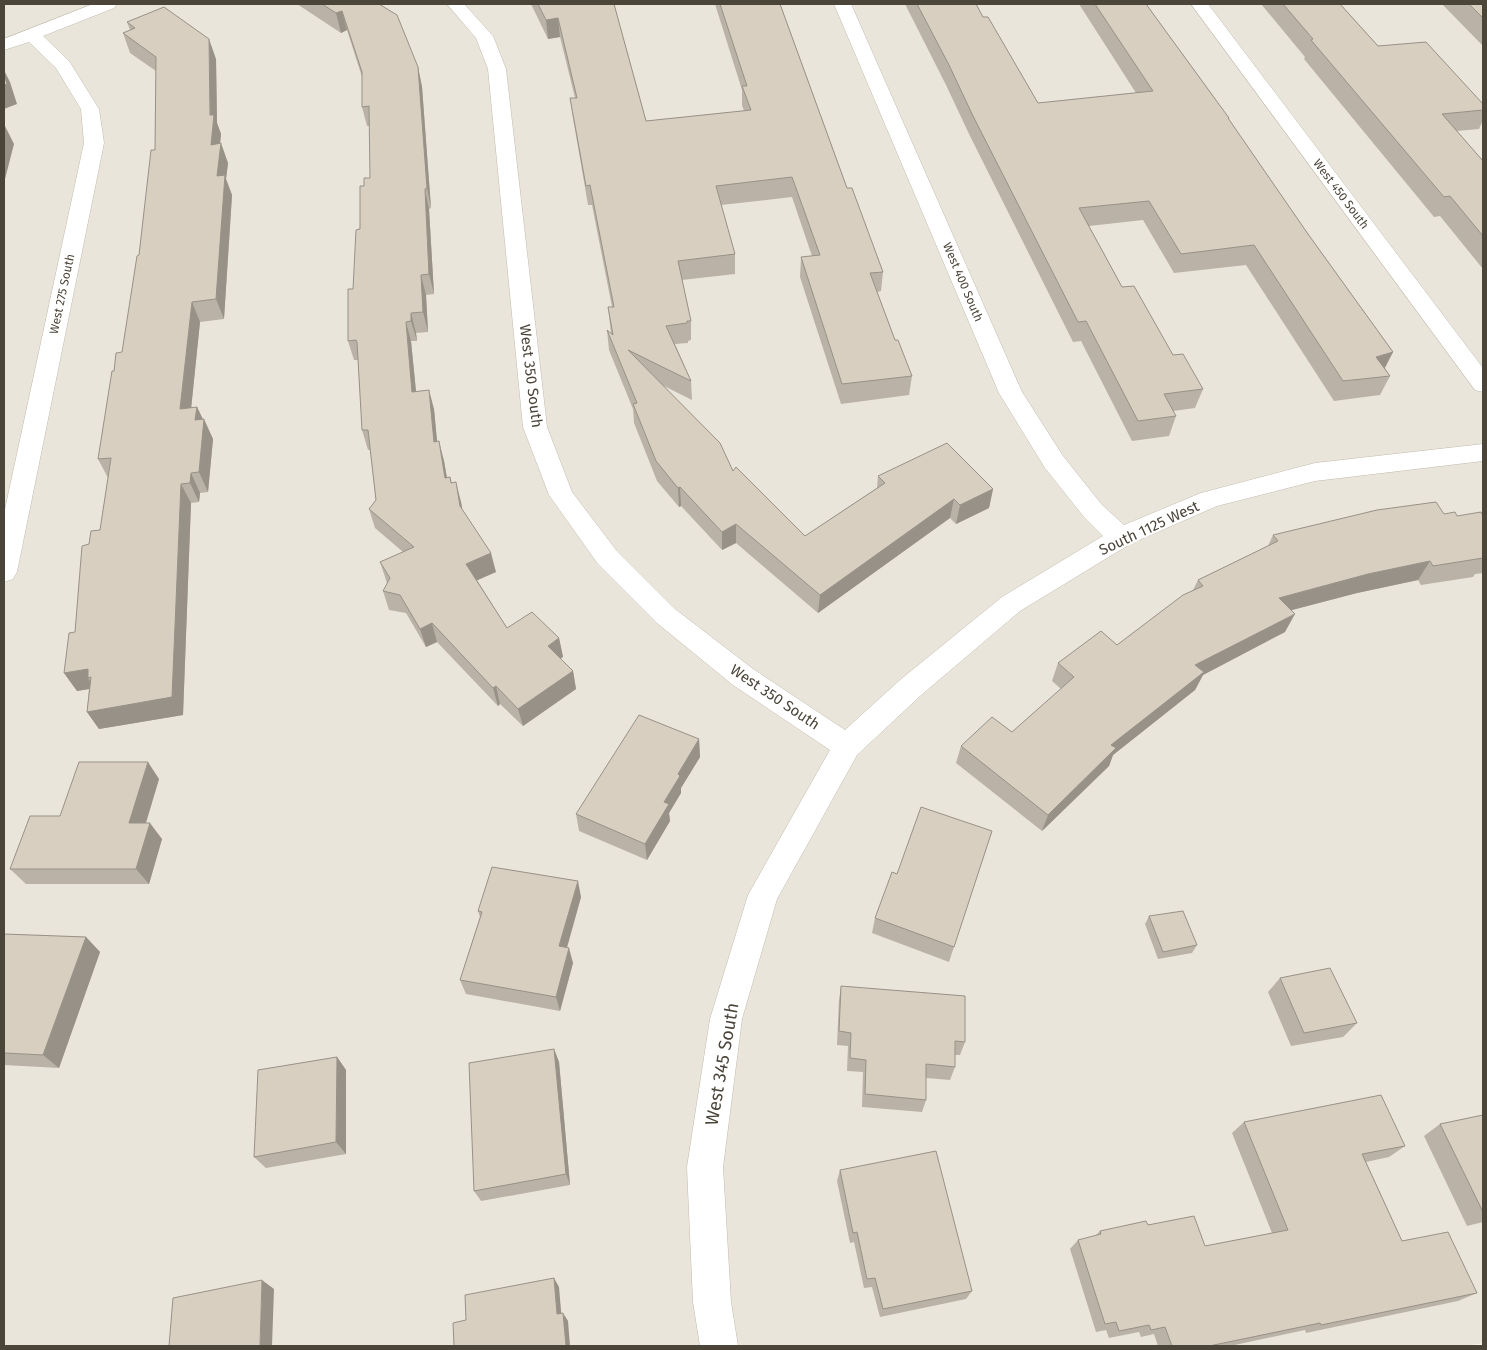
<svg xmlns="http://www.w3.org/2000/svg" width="1487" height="1350" viewBox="0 0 1487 1350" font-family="'Fira Sans',sans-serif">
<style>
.residential{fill:#eae5da}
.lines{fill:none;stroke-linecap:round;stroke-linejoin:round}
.minor-casing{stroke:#c2bbae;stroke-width:1}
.minor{fill:#fff;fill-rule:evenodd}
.wall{fill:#bab2a6}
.shaded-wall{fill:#979187}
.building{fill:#d8cfc1;stroke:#979187}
.labels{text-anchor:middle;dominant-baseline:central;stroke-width:4.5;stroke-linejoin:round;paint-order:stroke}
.far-street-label{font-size:12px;fill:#4b4439;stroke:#fff}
.street-label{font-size:15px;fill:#4b4439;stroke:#fff}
.near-street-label{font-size:18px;fill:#4b4439;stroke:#fff}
</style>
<rect width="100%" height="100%" fill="#f6f3ec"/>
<path class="residential" d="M 4,4 L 1483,4 L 1483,1343 L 1465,1346 L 4,1346 Z"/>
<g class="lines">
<defs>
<path id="minor" d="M 93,4 L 117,4 L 114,8 L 43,36 L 69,61 L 99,109 L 104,143 L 17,572 L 13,579 L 4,582 L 4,514 L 84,143 L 81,109 L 56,68 L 29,42 L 4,50 L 4,39 Z
M 447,4 L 464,4 L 493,36 L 506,69 L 547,427 L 572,492 L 616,550 L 675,609 L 753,669 L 845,730 L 900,680 L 1002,597 L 1103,536 L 1084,517 L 1045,468 L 999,393 L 834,4 L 851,4 L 1022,392 L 1063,456 L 1102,505 L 1124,525 L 1201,493 L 1315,463 L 1483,444 L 1483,461 L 1315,481 L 1217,506 L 1130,544 L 1020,611 L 920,696 L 857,755 L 777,899 L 742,1019 L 723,1167 L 731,1302 L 738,1346 L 700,1346 L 693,1302 L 687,1167 L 710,1019 L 748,895 L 830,750 L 733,685 L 657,623 L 598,564 L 549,495 L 523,427 L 488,69 L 476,38 Z
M 1191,4 L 1208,4 L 1483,368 L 1483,392 L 1475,390 Z"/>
</defs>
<use href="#minor" class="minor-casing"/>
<use href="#minor" class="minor"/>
</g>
<path class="wall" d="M 297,4 L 380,4 L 418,67 L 422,87 L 431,208 L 429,209 L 434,294 L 426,295 L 428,332 L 416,333 L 417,341 L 411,341 L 416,391 L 434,409 L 437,442 L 444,461 L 447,477 L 450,477 L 452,483 L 461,502 L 462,509 L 496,572 L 477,580 L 507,628 L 559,638 L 563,657 L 560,658 L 573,671 L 576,689 L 523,726 L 500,704 L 498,706 L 437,642 L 426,647 L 406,613 L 389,610 L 383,591 L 387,583 L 380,562 L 403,552 L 375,528 L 369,509 L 376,500 L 370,450 L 368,450 L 362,430 L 358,360 L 354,360 L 348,341 L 364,186 L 370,178 L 370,126 L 367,126 L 362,107 L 362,77 L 347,30 L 341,33 Z
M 531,4 L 614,4 L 646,121 L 744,111 L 742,105 L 742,90 L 715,4 L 780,4 L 847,188 L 883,272 L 881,291 L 877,292 L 895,340 L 912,376 L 909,395 L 841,404 L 800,277 L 801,257 L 812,256 L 792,197 L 721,205 L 735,254 L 735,274 L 682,280 L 691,321 L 691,340 L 688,341 L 688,343 L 675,344 L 691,381 L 692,400 L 664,386 L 733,471 L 805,536 L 877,488 L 878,476 L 993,489 L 989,508 L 956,524 L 950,518 L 818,613 L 736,543 L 722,550 L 681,506 L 679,507 L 657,481 L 634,423 L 633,409 L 609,350 L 607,330 L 611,333 L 608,307 L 612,307 L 592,205 L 588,205 L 573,118 L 570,98 L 575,98 L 560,37 L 548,39 Z
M 905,4 L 976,4 L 983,17 L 1038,103 L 1136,93 L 1079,4 L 1146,4 L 1229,118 L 1229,120 L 1308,234 L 1393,352 L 1385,368 L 1390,376 L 1380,395 L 1334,401 L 1246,265 L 1174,273 L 1143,220 L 1089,226 L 1122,287 L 1173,355 L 1203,389 L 1195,408 L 1173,411 L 1176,416 L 1169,436 L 1132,441 L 1081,341 L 1073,342 L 970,136 L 946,85 Z
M 1261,4 L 1340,4 L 1378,46 L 1483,104 L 1483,120 L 1479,129 L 1457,131 L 1483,161 L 1483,269 L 1440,216 L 1434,217 L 1304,59 L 1305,57 Z
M 1442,4 L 1483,4 L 1483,46 Z
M 127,22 L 216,59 L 217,123 L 221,134 L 220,144 L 228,163 L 226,179 L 232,195 L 224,319 L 200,322 L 191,408 L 197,407 L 213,439 L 208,492 L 200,493 L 199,502 L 191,503 L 183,715 L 99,729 L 87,712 L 89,689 L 77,691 L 64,673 L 75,632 L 89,544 L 100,530 L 108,478 L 98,459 L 114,371 L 122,352 L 139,255 L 155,150 L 156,71 L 130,53 L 123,33 L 130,30 Z
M 1444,514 L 1457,516 L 1483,516 L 1483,573 L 1475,574 L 1473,577 L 1421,585 L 1418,580 L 1357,593 L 1292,610 L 1285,632 L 1203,675 L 1195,690 L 1113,755 L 1109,766 L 1042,831 L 956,763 L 961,746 L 1012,732 L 1061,689 L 1052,681 L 1058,663 L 1117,645 L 1193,590 L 1198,580 L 1268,546 L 1273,535 Z
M 699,739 L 700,757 L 681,788 L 681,793 L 669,813 L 670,821 L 647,860 L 579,831 L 576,814 Z
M 159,779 L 146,823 L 162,839 L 149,884 L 26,884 L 10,869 L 60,816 Z
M 992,831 L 949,962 L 872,933 L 875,918 L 897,874 Z
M 581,897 L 567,948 L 573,963 L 560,1011 L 466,994 L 460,980 L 480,917 L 478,911 Z
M 1149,916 L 1197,945 L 1192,953 L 1158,959 L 1145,924 Z
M 4,934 L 86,937 L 100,952 L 59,1068 L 4,1065 Z
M 1280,978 L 1357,1023 L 1343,1037 L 1291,1046 L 1268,992 Z
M 841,986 L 965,1042 L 960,1055 L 955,1055 L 955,1067 L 950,1080 L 926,1078 L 926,1100 L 922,1112 L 862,1107 L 863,1072 L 847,1071 L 848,1046 L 837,1045 L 839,1000 Z
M 554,1049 L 559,1062 L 570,1185 L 481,1201 L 474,1191 Z
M 337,1057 L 346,1070 L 346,1154 L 266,1168 L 254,1157 Z
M 1483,1115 L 1483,1222 L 1467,1226 L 1424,1136 L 1440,1124 Z
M 1244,1122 L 1405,1146 L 1389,1157 L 1366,1162 L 1402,1241 L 1477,1293 L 1458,1301 L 1306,1333 L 1305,1330 L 1230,1346 L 1158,1346 L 1154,1334 L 1141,1337 L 1139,1332 L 1109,1338 L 1106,1330 L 1096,1332 L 1070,1249 L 1078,1240 L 1095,1236 L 1100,1231 L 1148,1225 L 1205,1246 L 1272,1233 L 1232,1133 Z
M 840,1170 L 972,1291 L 966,1299 L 880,1317 L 872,1287 L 864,1288 L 854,1242 L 850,1243 L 837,1181 Z"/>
<path class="shaded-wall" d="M 342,11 L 347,30 L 341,33 L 336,13 Z
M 558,18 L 560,37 L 548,39 L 546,20 Z
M 209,39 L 216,59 L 217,123 L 221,134 L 218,164 L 211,145 Z
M 418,67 L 422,87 L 431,208 L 427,188 Z
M 4,70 L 10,82 L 17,104 L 4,109 Z
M 4,124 L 14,144 L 4,183 Z
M 221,143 L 228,163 L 226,179 L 232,195 L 224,319 L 216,299 L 217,176 Z
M 425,189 L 429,209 L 434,294 L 429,274 Z
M 421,275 L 426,295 L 428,332 L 423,312 Z
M 192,302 L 200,322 L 189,429 L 180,409 Z
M 411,313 L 416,333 L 417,341 L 411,321 Z
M 406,322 L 411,341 L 418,412 L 412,392 Z
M 1393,352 L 1383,371 L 1376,357 Z
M 429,390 L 434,409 L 439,462 L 434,442 Z
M 197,407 L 204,422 L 204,419 L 213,439 L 208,492 L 199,472 L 195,420 Z
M 439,441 L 444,461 L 450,497 L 445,478 Z
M 191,473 L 200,493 L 199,502 L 190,483 Z
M 456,482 L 461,502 L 465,525 L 460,506 Z
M 181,484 L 191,503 L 183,715 L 99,729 L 87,712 Z
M 680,487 L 681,506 L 679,507 L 678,488 Z
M 993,489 L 989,508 L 956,524 L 960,505 Z
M 954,499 L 950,518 L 818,613 L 820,595 Z
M 736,524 L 736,543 L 722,550 L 722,532 Z
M 491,553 L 496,572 L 471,583 L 466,564 Z
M 1430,561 L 1418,580 L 1357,593 L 1269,616 L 1279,598 L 1368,574 Z
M 1295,614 L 1285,632 L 1203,675 L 1195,690 L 1113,755 L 1109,766 L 1042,831 L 1048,815 L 1111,745 L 1195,665 Z
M 432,623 L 437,642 L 426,647 L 420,629 Z
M 559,638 L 563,657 L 551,664 L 548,646 Z
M 88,669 L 88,678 L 95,688 L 77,691 L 64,673 Z
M 573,671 L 576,689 L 523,726 L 518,709 Z
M 496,686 L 500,704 L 498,706 L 493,688 Z
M 699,739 L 700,757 L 681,788 L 681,793 L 669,813 L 670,821 L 647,860 L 645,844 L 678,774 Z
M 148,762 L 159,779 L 141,839 L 129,823 Z
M 150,823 L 162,839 L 149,884 L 136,869 Z
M 578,881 L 581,897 L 563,961 L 559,946 Z
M 86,937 L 100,952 L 59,1068 L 43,1055 Z
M 569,948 L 573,963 L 560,1011 L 556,997 Z
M 554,1049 L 559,1062 L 570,1185 L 566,1174 Z
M 337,1057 L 346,1070 L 346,1154 L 336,1142 Z
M 554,1278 L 559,1287 L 562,1322 L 557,1314 Z
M 262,1280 L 274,1289 L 272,1346 L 260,1346 Z
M 563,1313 L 568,1321 L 570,1346 L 566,1346 Z"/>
<path class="building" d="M 322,4 L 379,4 L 397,15 L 418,67 L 427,188 L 425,189 L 429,274 L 421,275 L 423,312 L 411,313 L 411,321 L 406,322 L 412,392 L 429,390 L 434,442 L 439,441 L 445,478 L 450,477 L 451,483 L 456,482 L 460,506 L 491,553 L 466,564 L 507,628 L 532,612 L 559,638 L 548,646 L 573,671 L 518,709 L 496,686 L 493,688 L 432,623 L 420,629 L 400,595 L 383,591 L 390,578 L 380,562 L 414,547 L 369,509 L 376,500 L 368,430 L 362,430 L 357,342 L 356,340 L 348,341 L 348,289 L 353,289 L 356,230 L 360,229 L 360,186 L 364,186 L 364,178 L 370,178 L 369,106 L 362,107 L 362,72 L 342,11 L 336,13 Z
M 538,4 L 614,4 L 646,121 L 751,110 L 742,86 L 747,86 L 720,4 L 780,4 L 847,188 L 852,188 L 883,272 L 870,273 L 895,340 L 898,340 L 912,376 L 842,384 L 801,257 L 820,255 L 792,177 L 716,186 L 735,254 L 678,261 L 691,321 L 687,321 L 687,323 L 666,326 L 691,381 L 628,350 L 720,443 L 733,471 L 736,467 L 805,536 L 885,483 L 878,476 L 947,443 L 993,489 L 960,505 L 954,499 L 820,595 L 736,524 L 722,532 L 680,487 L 678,488 L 656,461 L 633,404 L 637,403 L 607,330 L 613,335 L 608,307 L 614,307 L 590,185 L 586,186 L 570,98 L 577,98 L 558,18 L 546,20 Z
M 917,4 L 976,4 L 983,17 L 988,17 L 1038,103 L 1153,91 L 1095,4 L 1146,4 L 1229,118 L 1228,118 L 1308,234 L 1393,352 L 1376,357 L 1390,376 L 1343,381 L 1254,245 L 1181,254 L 1149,201 L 1079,208 L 1122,287 L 1134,286 L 1173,355 L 1183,354 L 1203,389 L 1164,394 L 1176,416 L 1138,421 L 1086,321 L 1078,322 L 973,116 L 949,65 Z
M 1283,4 L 1340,4 L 1378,46 L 1426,42 L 1483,104 L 1483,110 L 1442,114 L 1483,161 L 1483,236 L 1450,196 L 1444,197 L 1311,40 L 1313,39 Z
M 1469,4 L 1483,4 L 1483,18 Z
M 164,7 L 209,39 L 210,115 L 214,115 L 211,145 L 221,143 L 217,176 L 225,175 L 216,299 L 192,302 L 180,409 L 197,407 L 195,420 L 204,419 L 199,472 L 191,473 L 190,483 L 181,484 L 172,697 L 87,712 L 91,677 L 88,678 L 88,669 L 64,673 L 69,633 L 75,632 L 82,546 L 89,544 L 91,531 L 100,530 L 111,458 L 98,459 L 112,371 L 114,371 L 116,353 L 122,352 L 137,256 L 139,255 L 151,150 L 155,150 L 156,57 L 123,33 L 135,28 L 127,22 Z
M 4,74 L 7,84 L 4,85 Z
M 1436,502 L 1444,514 L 1455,512 L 1457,516 L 1481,512 L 1483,516 L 1483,558 L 1433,566 L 1430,561 L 1368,574 L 1279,598 L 1295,614 L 1195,665 L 1204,672 L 1111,745 L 1116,748 L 1048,815 L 961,746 L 992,717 L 1012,732 L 1074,677 L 1058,663 L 1101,631 L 1117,645 L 1183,595 L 1203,586 L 1198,580 L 1278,541 L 1273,535 L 1377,510 Z
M 639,715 L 699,739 L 678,774 L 680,776 L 664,802 L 669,804 L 645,844 L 576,814 Z
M 79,762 L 148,762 L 129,823 L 150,823 L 136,869 L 10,869 L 30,816 L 60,816 Z
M 921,807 L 992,831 L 954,947 L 875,918 L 892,872 L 897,874 Z
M 492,867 L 578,881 L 559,946 L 569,948 L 556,997 L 460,980 L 482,912 L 478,911 Z
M 1183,911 L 1197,945 L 1163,952 L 1149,916 Z
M 4,934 L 86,937 L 43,1055 L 4,1053 Z
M 1330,968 L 1357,1023 L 1304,1033 L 1280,978 Z
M 841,986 L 965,996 L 965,1042 L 955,1041 L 955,1067 L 926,1064 L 926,1100 L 865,1094 L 866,1060 L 850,1058 L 851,1033 L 839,1031 Z
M 554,1049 L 566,1174 L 474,1191 L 469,1063 Z
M 337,1057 L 336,1142 L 254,1157 L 258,1070 Z
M 1381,1095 L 1405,1146 L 1362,1154 L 1402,1241 L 1448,1232 L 1477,1293 L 1321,1325 L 1320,1323 L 1209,1346 L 1172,1346 L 1165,1327 L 1151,1330 L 1149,1325 L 1119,1331 L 1116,1322 L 1105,1324 L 1078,1240 L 1101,1234 L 1100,1231 L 1146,1221 L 1148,1225 L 1194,1216 L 1205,1246 L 1288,1230 L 1244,1122 Z
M 1483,1115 L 1483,1212 L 1440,1124 Z
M 936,1151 L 972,1291 L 883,1309 L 875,1278 L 867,1279 L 857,1232 L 853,1233 L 840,1170 Z
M 554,1278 L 557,1314 L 563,1313 L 566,1346 L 454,1346 L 453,1323 L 466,1320 L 465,1295 Z
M 262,1280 L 260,1346 L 169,1346 L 173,1298 Z"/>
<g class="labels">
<g class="far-street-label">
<text transform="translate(1341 194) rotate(53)">West 450 South</text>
<text transform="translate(963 282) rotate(67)">West 400 South</text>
<text transform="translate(62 294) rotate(-78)">West 275 South</text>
</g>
<g class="street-label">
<text transform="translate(531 376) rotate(83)">West 350 South</text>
<text transform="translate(1149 528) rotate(-25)">South 1125 West</text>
<text transform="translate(775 697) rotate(34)">West 350 South</text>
</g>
<g class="near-street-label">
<text transform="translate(722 1064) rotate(-80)">West 345 South</text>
</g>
</g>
<rect width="1487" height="1350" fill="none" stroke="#4b4439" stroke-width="10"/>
</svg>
